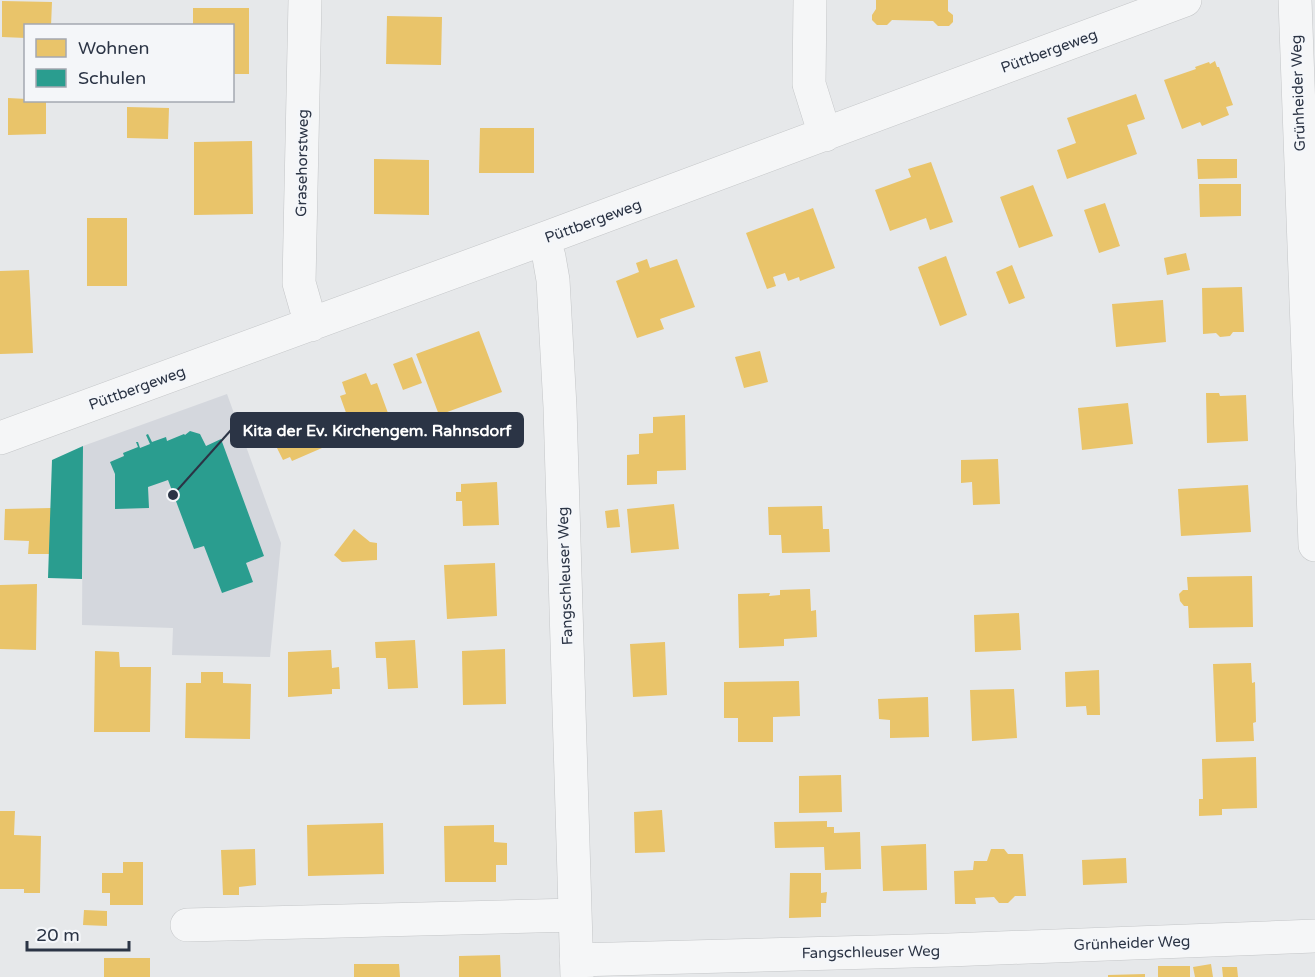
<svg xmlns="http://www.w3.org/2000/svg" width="1315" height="977" viewBox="0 0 1315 977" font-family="'Varela Round',sans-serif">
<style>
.built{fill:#d4d7dd}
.homes{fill:#e9c46a}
.schools{fill:#2a9d8f}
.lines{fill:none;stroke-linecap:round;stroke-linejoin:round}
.minor-casing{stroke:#c4c6c8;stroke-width:34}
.minor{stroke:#f5f6f7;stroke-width:33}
.labels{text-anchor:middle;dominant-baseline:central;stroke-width:6;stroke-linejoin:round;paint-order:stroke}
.street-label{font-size:15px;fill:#2b3445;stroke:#f4f6f9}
.leader{fill:none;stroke:#2b3445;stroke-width:2}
.callout-dot{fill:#2b3445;stroke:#f4f6f9;stroke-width:2}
.callout{fill:#2b3445;stroke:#2b3445;stroke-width:2}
.callout-label{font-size:16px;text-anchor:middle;font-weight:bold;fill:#fff}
</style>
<rect width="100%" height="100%" fill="#e6e8ea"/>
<path class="built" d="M 227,394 L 281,543 L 270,657 L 172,655 L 173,628 L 82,625 L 83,446 Z"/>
<path class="homes" d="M 876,0 L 948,0 L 948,11 L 953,15 L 953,22 L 949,26 L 938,26 L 933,21 L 892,20 L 887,25 L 877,25 L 872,20 L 872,15 L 876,9 Z
M 2,1 L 52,2 L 51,26 L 26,26 L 26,38 L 2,37 Z
M 193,8 L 249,8 L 249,74 L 232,74 L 232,26 L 193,26 Z
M 387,16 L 442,17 L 441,65 L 386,64 Z
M 1215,61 L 1217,67 L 1219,67 L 1233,105 L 1226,107 L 1229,115 L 1202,126 L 1200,122 L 1182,129 L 1164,80 L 1196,69 L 1195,67 L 1209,62 L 1210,64 Z
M 1136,94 L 1145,119 L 1127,125 L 1137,154 L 1067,179 L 1057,150 L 1076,143 L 1067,118 Z
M 8,98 L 46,100 L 46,134 L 8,135 Z
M 127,107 L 169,108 L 168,139 L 127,138 Z
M 480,128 L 534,128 L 534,173 L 479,173 Z
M 252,141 L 253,214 L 194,215 L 194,142 Z
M 374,159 L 429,160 L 429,215 L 374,214 Z
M 1197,159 L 1237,159 L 1237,178 L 1198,179 Z
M 931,162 L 953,222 L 930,230 L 926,218 L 890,231 L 875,190 L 911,177 L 908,169 Z
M 1199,184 L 1241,184 L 1241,216 L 1200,217 Z
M 1033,185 L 1053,236 L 1019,248 L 1000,197 Z
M 1105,203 L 1120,246 L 1099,253 L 1084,210 Z
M 813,208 L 835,268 L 800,281 L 799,277 L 788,281 L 785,273 L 773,277 L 776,286 L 767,289 L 746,233 Z
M 87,218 L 127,218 L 127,286 L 87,286 Z
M 1186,253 L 1190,270 L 1167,275 L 1164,258 Z
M 946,256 L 967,315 L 940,326 L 918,267 Z
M 647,259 L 650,268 L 677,259 L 695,307 L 660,319 L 664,329 L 637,338 L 616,281 L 639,272 L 636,263 Z
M 1012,265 L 1025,298 L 1009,304 L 996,272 Z
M 29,270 L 33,353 L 0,354 L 0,271 Z
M 1242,287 L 1244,332 L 1233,332 L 1230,336 L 1220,337 L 1216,333 L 1203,334 L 1202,288 Z
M 1163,300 L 1166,342 L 1116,347 L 1112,304 Z
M 479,331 L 502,392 L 439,415 L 416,354 Z
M 760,351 L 768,382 L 744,388 L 735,357 Z
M 412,357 L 422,383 L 403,390 L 393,364 Z
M 366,373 L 371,385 L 377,383 L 392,424 L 348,439 L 343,423 L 349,421 L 340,396 L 346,394 L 342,382 Z
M 1206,393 L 1219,393 L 1220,396 L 1246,395 L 1248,441 L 1207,443 Z
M 1128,403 L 1133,444 L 1082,450 L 1078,408 Z
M 685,415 L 686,470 L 657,471 L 657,484 L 627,485 L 627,455 L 639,454 L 639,434 L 653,433 L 653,417 Z
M 313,426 L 322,448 L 292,461 L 290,457 L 283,460 L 277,448 L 284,445 L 282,439 Z
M 998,459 L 1000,504 L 973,505 L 972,482 L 961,483 L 961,460 Z
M 497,482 L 499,525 L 463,526 L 462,501 L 456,501 L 456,492 L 461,492 L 461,484 Z
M 1248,485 L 1251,532 L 1181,536 L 1178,489 Z
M 674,504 L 679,549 L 631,553 L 627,509 Z
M 822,506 L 823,529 L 829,529 L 830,552 L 782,553 L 781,535 L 769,535 L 768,507 Z
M 51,508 L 50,554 L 28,554 L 29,541 L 4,540 L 5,509 Z
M 618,509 L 620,527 L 607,528 L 605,511 Z
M 354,529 L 370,542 L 377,543 L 377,560 L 342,562 L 334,555 Z
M 495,563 L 497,616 L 447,619 L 444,565 Z
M 1252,576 L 1253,627 L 1189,628 L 1188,606 L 1184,606 L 1180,601 L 1179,594 L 1183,590 L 1188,590 L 1187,577 Z
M 37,584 L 36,650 L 0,649 L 0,585 Z
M 810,589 L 811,611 L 816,610 L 817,637 L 784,639 L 784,646 L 739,648 L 738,594 L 770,593 L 769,596 L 780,595 L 780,590 Z
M 1019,613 L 1021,650 L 975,652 L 974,615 Z
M 415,640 L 418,688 L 388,689 L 386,658 L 376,658 L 375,642 Z
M 665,642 L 667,695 L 633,697 L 630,644 Z
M 505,649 L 506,704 L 463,705 L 462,651 Z
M 331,650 L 332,668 L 339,667 L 340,689 L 332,689 L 332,694 L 288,697 L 288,652 Z
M 95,651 L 119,652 L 120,667 L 151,667 L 150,732 L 94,732 Z
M 1251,663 L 1252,683 L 1255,682 L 1256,722 L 1253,723 L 1254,741 L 1216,742 L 1213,664 Z
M 1099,670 L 1100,715 L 1087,715 L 1086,706 L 1066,707 L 1065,672 Z
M 201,672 L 223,672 L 223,683 L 251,684 L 250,739 L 185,738 L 186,683 L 201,683 Z
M 799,681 L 800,716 L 773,717 L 773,742 L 738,742 L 738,718 L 724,718 L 724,682 Z
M 1014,689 L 1017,738 L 972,741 L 970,690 Z
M 928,697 L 929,737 L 890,738 L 890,720 L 879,719 L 878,699 Z
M 1256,757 L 1257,808 L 1222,809 L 1222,815 L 1199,816 L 1199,799 L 1203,799 L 1202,759 Z
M 841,775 L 842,812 L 799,813 L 799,776 Z
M 662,810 L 665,852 L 635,853 L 634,812 Z
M 0,811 L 15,811 L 14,835 L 41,836 L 40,893 L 24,893 L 24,889 L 0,889 Z
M 827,821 L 827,827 L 834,827 L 834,833 L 860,832 L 861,869 L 825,870 L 824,847 L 775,848 L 774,822 Z
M 383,823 L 384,874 L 308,876 L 307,825 Z
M 494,825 L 494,842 L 507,843 L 507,865 L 496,865 L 496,882 L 445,882 L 444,826 Z
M 926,844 L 927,890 L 883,891 L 881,846 Z
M 255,849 L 256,885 L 239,887 L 239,895 L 223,895 L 221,850 Z
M 991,849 L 1004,849 L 1008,854 L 1023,854 L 1026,896 L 1015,896 L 1008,903 L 999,903 L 994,897 L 975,898 L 976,904 L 955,904 L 954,871 L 973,870 L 974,861 L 987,861 Z
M 1126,858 L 1127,883 L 1083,885 L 1082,860 Z
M 123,862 L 143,862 L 143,905 L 110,905 L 110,893 L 102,893 L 102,873 L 123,873 Z
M 790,873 L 821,873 L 821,893 L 827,892 L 826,903 L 821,903 L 821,917 L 789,918 Z
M 84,910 L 107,911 L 107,926 L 83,925 Z
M 500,955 L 501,977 L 459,977 L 459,956 Z
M 104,958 L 150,958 L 150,977 L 104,977 Z
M 354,964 L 399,964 L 400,977 L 354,977 Z
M 1211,964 L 1213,977 L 1195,977 L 1193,967 Z
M 1158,966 L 1190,966 L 1190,977 L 1158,977 Z
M 1222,967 L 1237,967 L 1238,977 L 1223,977 Z
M 1145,974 L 1145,977 L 1108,977 L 1108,975 Z"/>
<path class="schools" d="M 190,431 L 200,434 L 206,446 L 221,439 L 264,556 L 246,563 L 253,582 L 222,593 L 204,546 L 194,549 L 168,480 L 148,487 L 149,508 L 115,509 L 115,474 L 110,462 L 124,456 L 123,453 L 138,447 L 136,442 L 138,442 L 140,448 L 150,444 L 146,435 L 148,434 L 152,442 L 166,437 L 167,441 L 184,434 L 185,435 Z
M 83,446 L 82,579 L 48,578 L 52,460 Z"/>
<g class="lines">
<defs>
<path id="minor" d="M 305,0 L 299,283 L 311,325
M 810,0 L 809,84 L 825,135
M 1295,0 L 1315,545
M 543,239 L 549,257 L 553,280 L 560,407 L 577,977
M 0,438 L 543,239 L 1185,0
M 187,925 L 574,915
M 576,960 L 949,950 L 1315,936"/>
</defs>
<use href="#minor" class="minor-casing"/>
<use href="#minor" class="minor"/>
</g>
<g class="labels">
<g class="street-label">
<text transform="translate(1049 51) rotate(-20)">Püttbergeweg</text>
<text transform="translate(1298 93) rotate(-92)">Grünheider Weg</text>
<text transform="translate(302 163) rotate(-89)">Grasehorstweg</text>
<text transform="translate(593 221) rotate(-20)">Püttbergeweg</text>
<text transform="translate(137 388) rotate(-20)">Püttbergeweg</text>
<text transform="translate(565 576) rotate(-92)">Fangschleuser Weg</text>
<text transform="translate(1132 943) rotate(-2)">Grünheider Weg</text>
<text transform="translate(871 952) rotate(-1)">Fangschleuser Weg</text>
</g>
</g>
<path class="leader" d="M173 495L231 430"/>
<circle class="callout-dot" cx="173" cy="495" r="6"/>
<rect class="callout" x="231" y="413" width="292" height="34" rx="6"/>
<g class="callout-label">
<text x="377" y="436">Kita der Ev. Kirchengem. Rahnsdorf</text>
</g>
<rect x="24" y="24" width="210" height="78" fill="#f4f6f9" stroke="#a4a8b1" stroke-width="1.5"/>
<rect x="36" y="39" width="30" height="18" fill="#e9c46a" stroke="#a4a8b1" stroke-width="1.5"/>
<text x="78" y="54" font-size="18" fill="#2b3445">Wohnen</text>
<rect x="36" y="69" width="30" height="18" fill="#2a9d8f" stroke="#a4a8b1" stroke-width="1.5"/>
<text x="78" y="84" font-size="18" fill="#2b3445">Schulen</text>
<path d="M27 941v9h102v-9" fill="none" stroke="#2b3445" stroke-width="3"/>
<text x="36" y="941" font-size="18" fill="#2b3445" stroke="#f4f6f9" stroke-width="4.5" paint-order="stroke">20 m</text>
</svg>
